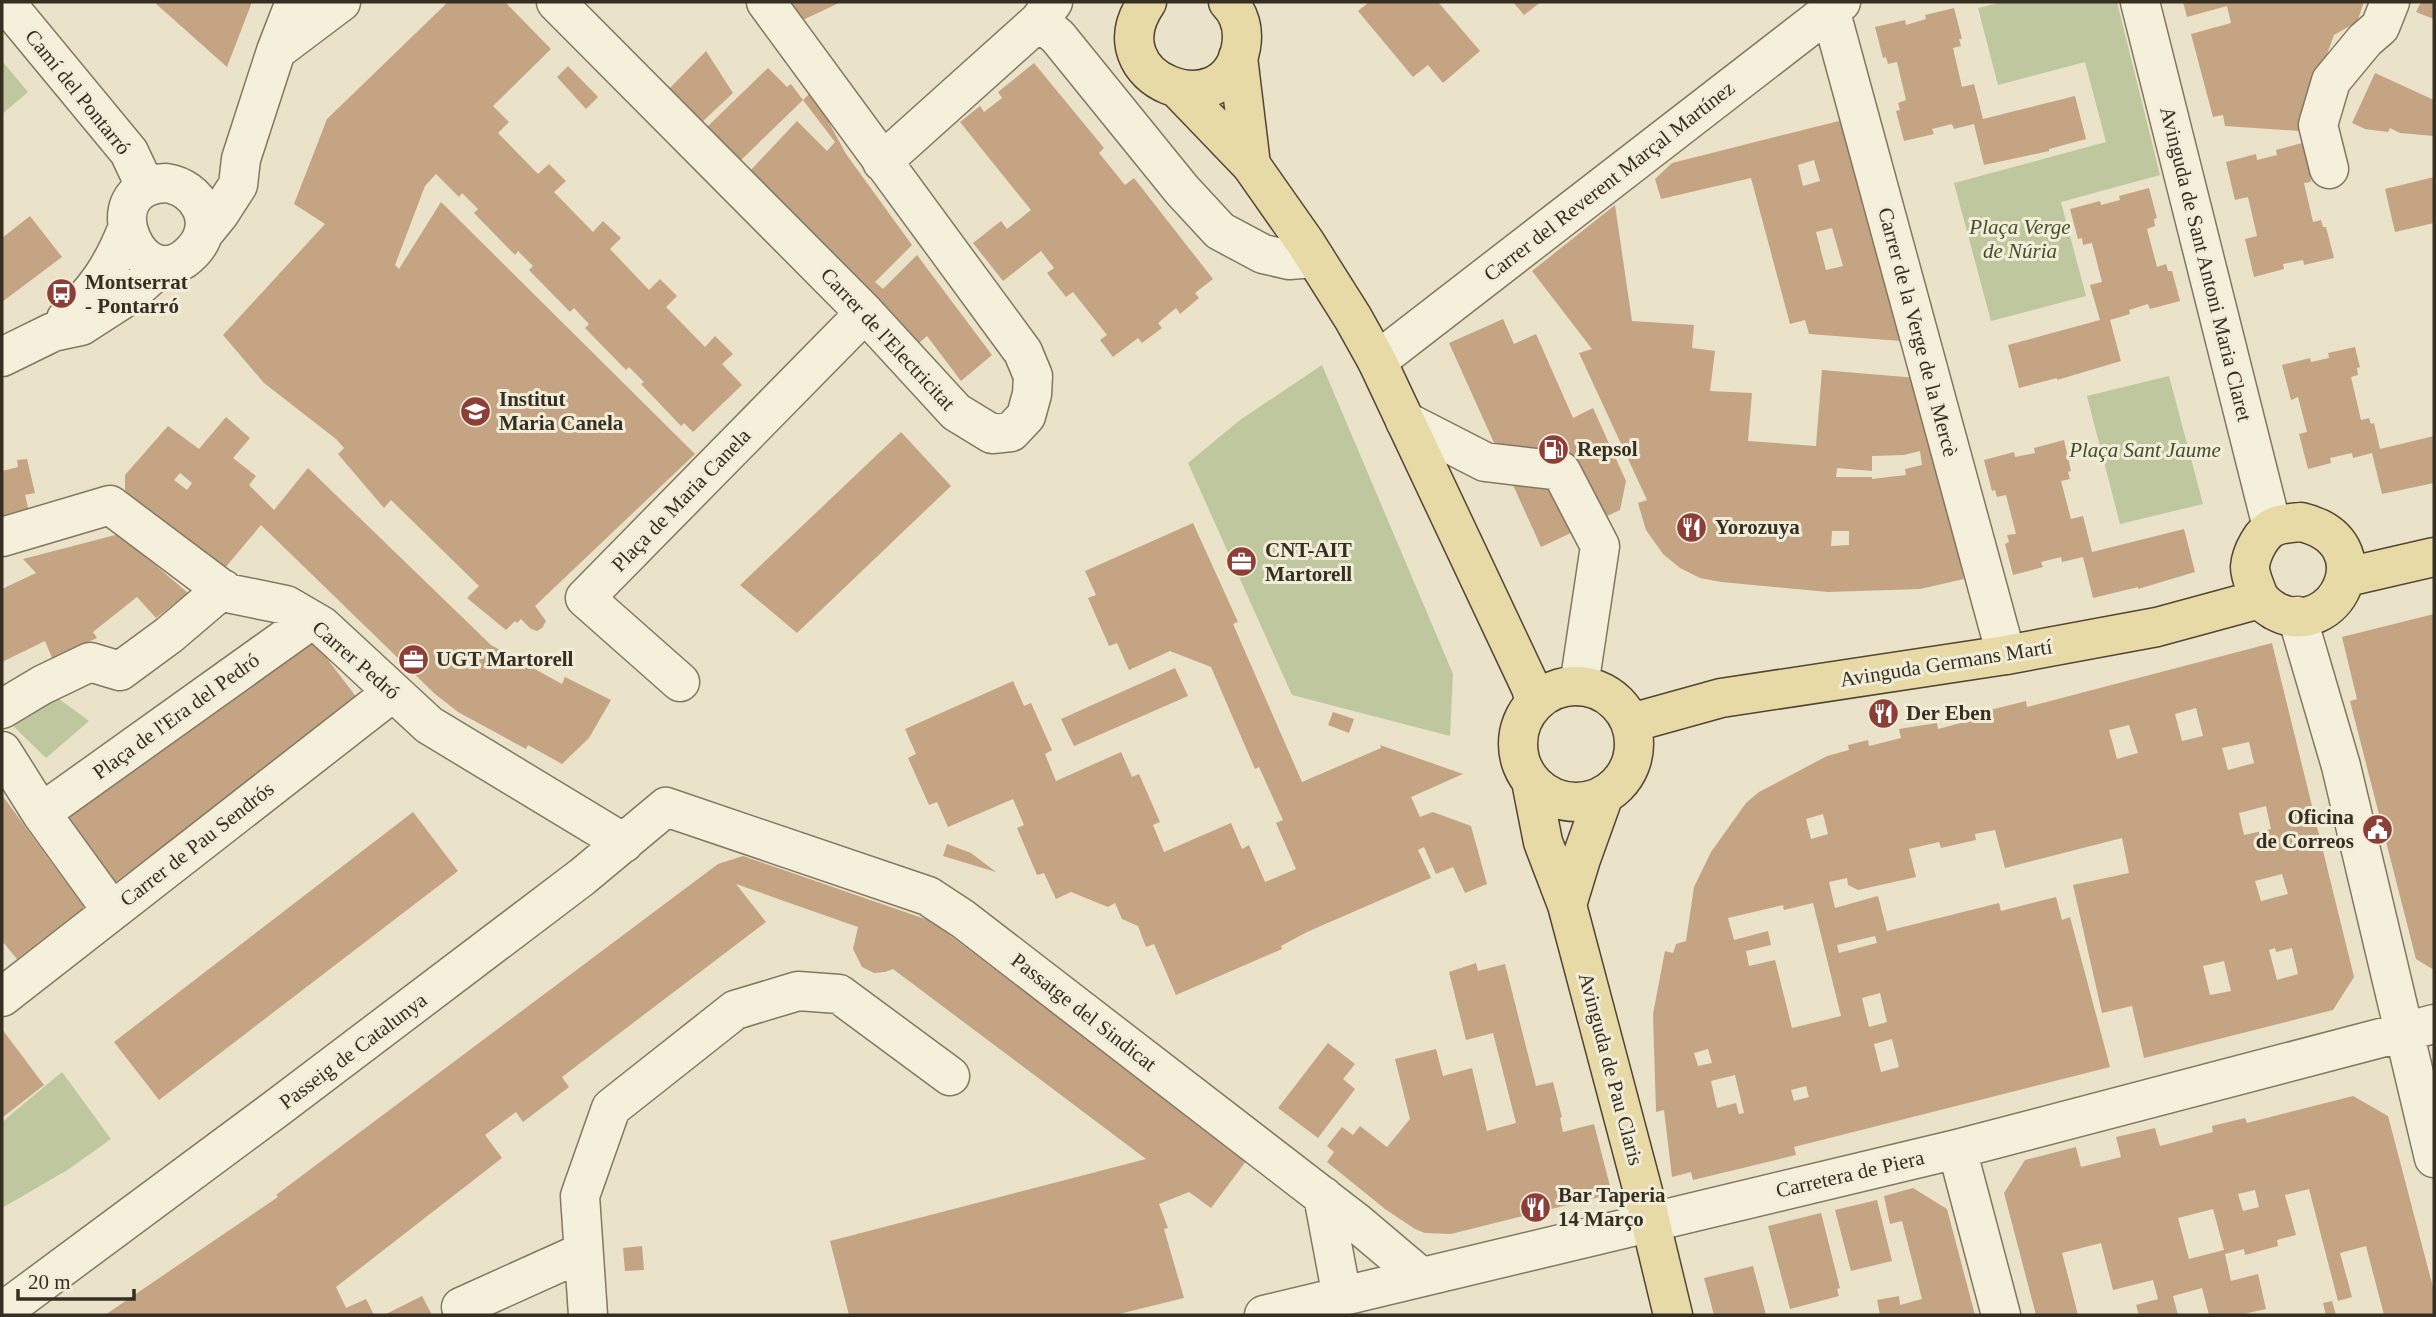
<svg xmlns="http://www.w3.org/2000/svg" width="2436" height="1317" viewBox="0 0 2436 1317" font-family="'Times New Roman',serif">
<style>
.green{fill:#bec79e}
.building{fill:#c4a483;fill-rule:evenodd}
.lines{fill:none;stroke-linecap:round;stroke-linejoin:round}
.minor-casing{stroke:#847760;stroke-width:41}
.major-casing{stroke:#534533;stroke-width:41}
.minor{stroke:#f5f0db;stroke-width:38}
.major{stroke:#e8daa6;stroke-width:38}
.labels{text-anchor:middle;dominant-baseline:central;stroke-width:6;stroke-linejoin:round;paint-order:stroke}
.street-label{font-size:21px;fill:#362e21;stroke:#f2edd8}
.park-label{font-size:21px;font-style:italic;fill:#43502a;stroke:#f2edd8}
.poi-label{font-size:21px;font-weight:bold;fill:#362e21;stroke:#f2edd8;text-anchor:start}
</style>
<rect width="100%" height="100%" fill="#eae3c9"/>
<path class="green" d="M 2003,2 L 2117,2 L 2160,175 L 2061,202 L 2086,296 L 1991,321 L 1954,183 L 2106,142 L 2085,62 L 1998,85 L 1978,8 Z
M 2,61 L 28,92 L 2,114 Z
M 1322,365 L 1453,674 L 1450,736 L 1292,695 L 1188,463 L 1240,420 Z
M 2169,376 L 2203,504 L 2120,524 L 2087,396 Z
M 51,693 L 89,721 L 46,758 L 6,719 Z
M 62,1072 L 111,1139 L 69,1169 L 2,1208 L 2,1122 Z"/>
<path class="building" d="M 154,2 L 252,2 L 227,67 Z
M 448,2 L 505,2 L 551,49 L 493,106 L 509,122 L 498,133 L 538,174 L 549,164 L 566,181 L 554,192 L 593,232 L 603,221 L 621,238 L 610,249 L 649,290 L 660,279 L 677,296 L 666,307 L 705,347 L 715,336 L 733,354 L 722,364 L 742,385 L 693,432 L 684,423 L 681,426 L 641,384 L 644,382 L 629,367 L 626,370 L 585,328 L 589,324 L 574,308 L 570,312 L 529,270 L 533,266 L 518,251 L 515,255 L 474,213 L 478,209 L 462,193 L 459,197 L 436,174 L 425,186 L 395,265 L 399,269 L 441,202 L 695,454 L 535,606 L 546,621 L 542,628 L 537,631 L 531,629 L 521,619 L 517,623 L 515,621 L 506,630 L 467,598 L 479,586 L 391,500 L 384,508 L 338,454 L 344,448 L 336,439 L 264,383 L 223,335 L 325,224 L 294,204 L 327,119 Z
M 778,2 L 841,2 L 790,26 Z
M 1369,2 L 1438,2 L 1480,51 L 1443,83 L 1428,65 L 1413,77 L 1358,11 Z
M 1513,2 L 1541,2 L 1524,15 Z
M 2183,2 L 2239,3 L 2364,2 L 2357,22 L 2334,35 L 2299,131 L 2225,126 L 2223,115 L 2213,117 L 2191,34 L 2231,23 L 2227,6 L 2187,17 Z
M 2421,2 L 2434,2 L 2434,19 L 2416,12 Z
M 1954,8 L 1962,39 L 1959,39 L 1961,46 L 1953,48 L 1962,87 L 1974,84 L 1983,119 L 2075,96 L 2086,139 L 2049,149 L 2049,151 L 1984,165 L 1974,124 L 1954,129 L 1952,124 L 1932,129 L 1934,134 L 1904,141 L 1896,111 L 1900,110 L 1898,103 L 1906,100 L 1897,62 L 1888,64 L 1886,57 L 1883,58 L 1875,27 L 1905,20 L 1906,25 L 1926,19 L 1925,15 Z
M 706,51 L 733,93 L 701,123 L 668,90 Z
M 1034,63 L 1104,148 L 1099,153 L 1125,185 L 1134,178 L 1213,279 L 1195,293 L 1199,298 L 1180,314 L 1176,308 L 1158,323 L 1162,328 L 1142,343 L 1138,338 L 1113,357 L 1100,340 L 1107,335 L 1073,292 L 1066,297 L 1047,273 L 1054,268 L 1041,251 L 1003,281 L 973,243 L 1001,221 L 1007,229 L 1031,210 L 960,122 L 980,106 L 984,112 L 1002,98 L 998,92 Z
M 568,66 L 598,97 L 586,109 L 557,77 Z
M 768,68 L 787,87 L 791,84 L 803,100 L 739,162 L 706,128 Z
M 2375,73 L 2434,100 L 2434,136 L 2400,133 L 2390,128 L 2388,132 L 2365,129 L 2352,123 Z
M 812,91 L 846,154 L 912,245 L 875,282 L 883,289 L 917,255 L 992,355 L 961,381 L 927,336 L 918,344 L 749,172 L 797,121 L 827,151 L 835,142 L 803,100 Z
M 1851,118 L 1914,342 L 1809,334 L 1805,320 L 1790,324 L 1751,178 L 1661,199 L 1655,179 L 1672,163 ZM 1814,160 L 1820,181 L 1803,186 L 1798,165 ZM 1832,228 L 1843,266 L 1826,270 L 1816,232 Z
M 2306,142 L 2313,173 L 2310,174 L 2311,182 L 2304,183 L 2313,222 L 2321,220 L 2323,227 L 2326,227 L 2334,258 L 2304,265 L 2303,260 L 2283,264 L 2284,269 L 2254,277 L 2245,239 L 2257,236 L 2248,197 L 2235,200 L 2226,162 L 2256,154 L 2257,160 L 2277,155 L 2276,150 Z
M 2434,177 L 2434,223 L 2395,232 L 2385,189 Z
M 2149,188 L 2157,218 L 2154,219 L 2155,226 L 2147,229 L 2157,267 L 2166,264 L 2168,271 L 2172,271 L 2180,301 L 2150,309 L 2148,304 L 2129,310 L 2130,314 L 2110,320 L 2121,361 L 2057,380 L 2057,378 L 2019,388 L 2008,345 L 2100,320 L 2090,285 L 2102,282 L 2092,243 L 2083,245 L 2082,238 L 2078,239 L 2070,209 L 2100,201 L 2101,205 L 2120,200 L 2119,196 Z
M 1615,205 L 1632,321 L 1694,325 L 1692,348 L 1715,351 L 1710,391 L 1752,393 L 1748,441 L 1816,446 L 1822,370 L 1917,378 L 1964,579 L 1920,589 L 1828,592 L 1721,582 L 1700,578 L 1680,568 L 1663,554 L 1646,530 L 1638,503 L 1647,500 L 1579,353 L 1592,349 L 1532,271 ZM 1920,451 L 1922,465 L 1905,469 L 1906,475 L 1872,479 L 1872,477 L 1836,477 L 1837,468 L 1872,471 L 1872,456 L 1904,455 ZM 1832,531 L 1849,531 L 1849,545 L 1831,546 Z
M 30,216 L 62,257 L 2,302 L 2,238 Z
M 1503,319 L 1514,344 L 1536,334 L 1573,418 L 1593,408 L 1626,481 L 1620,510 L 1541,547 L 1449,343 Z
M 2355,347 L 2360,367 L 2357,368 L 2358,375 L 2351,377 L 2361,420 L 2369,418 L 2371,424 L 2374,423 L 2380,449 L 2434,436 L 2434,483 L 2382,494 L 2372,453 L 2353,458 L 2352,453 L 2330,458 L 2331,463 L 2308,469 L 2299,434 L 2307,432 L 2298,397 L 2291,400 L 2282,365 L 2310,358 L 2311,362 L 2329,358 L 2328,353 Z
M 226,417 L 250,438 L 233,458 L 256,476 L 249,485 L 274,510 L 308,468 L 491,645 L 562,684 L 565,677 L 611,700 L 589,738 L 562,764 L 528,745 L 526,749 L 458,712 L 435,694 L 261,525 L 219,575 L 125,494 L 125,475 L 168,426 L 199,449 ZM 180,473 L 192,483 L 187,490 L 174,480 Z
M 901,432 L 951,486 L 797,633 L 740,585 Z
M 2064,440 L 2071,471 L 2068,472 L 2070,479 L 2061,481 L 2071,519 L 2083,516 L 2092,552 L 2184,529 L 2195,572 L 2138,589 L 2138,587 L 2093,598 L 2083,557 L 2062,562 L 2061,557 L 2041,562 L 2043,567 L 2013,575 L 2005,544 L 2009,542 L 2007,535 L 2016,534 L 2006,495 L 1997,497 L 1995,490 L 1992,491 L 1984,460 L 2014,452 L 2015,457 L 2035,453 L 2034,448 Z
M 27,459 L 35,493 L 25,495 L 31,519 L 2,527 L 2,471 L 18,467 L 17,460 Z
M 1193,523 L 1238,622 L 1233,624 L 1302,782 L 1381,748 L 1380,745 L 1463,774 L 1411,797 L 1420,817 L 1433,812 L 1471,826 L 1487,884 L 1465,893 L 1453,867 L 1436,874 L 1424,847 L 1418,850 L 1431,878 L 1307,932 L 1281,946 L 1282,949 L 1176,995 L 1154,944 L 1146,947 L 1138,926 L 1122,919 L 1115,903 L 1108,907 L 1071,892 L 1056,899 L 1044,873 L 1037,875 L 1017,828 L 1024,825 L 1013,799 L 948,827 L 937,802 L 929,805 L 908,758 L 916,754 L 905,729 L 1013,681 L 1024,706 L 1031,703 L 1052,750 L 1045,754 L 1056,781 L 1121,752 L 1132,777 L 1139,774 L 1160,822 L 1153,825 L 1164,852 L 1231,823 L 1242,849 L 1249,845 L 1265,882 L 1296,869 L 1276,823 L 1283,820 L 1259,767 L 1255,769 L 1211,667 L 1170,651 L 1129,670 L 1117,643 L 1109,646 L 1088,598 L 1096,595 L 1085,571 Z
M 119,534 L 188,593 L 156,618 L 137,597 L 93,632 L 97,638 L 52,658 L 45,641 L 2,662 L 2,589 L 36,573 L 23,559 Z
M 2434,614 L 2434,970 L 2416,959 L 2350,701 L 2357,699 L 2342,637 Z
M 307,632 L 357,698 L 113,884 L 63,819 Z
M 2272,643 L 2354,977 L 2333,1010 L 2144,1058 L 2132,1006 L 2102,1013 L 2073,885 L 2129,873 L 2122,838 L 2005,868 L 1995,830 L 1975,834 L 1976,840 L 1941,848 L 1939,842 L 1909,849 L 1916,877 L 1858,890 L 1848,885 L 1847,878 L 1829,882 L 1835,908 L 1878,896 L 1887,931 L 1999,903 L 2001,911 L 2056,897 L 2062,920 L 2070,917 L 2110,1067 L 1794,1147 L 1796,1155 L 1693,1180 L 1691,1172 L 1672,1177 L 1664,1110 L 1656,1112 L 1653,1014 L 1665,951 L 1673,953 L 1676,944 L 1686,941 L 1694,887 L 1711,852 L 1746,803 L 1759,792 L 1827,756 L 1849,750 L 1848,745 L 1868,740 L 1869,746 L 1901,738 L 1899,729 L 1937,723 L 1938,729 L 1988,716 L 1986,711 L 2026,701 L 2027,707 ZM 2196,708 L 2203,736 L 2182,741 L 2175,714 ZM 2129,725 L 2138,753 L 2117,759 L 2109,730 ZM 2249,742 L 2254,763 L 2228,770 L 2222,748 ZM 2266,806 L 2271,829 L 2244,835 L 2239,813 ZM 1823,814 L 1828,834 L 1811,839 L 1806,819 ZM 2282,874 L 2288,894 L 2261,901 L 2255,881 ZM 1813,903 L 1841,1016 L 1792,1028 L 1775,960 L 1749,966 L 1746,951 L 1771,945 L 1768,931 L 1734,940 L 1728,918 L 1783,905 L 1784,910 ZM 1875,936 L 1877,943 L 1839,953 L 1837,945 ZM 2275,948 L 2276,952 L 2292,948 L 2298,974 L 2277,980 L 2269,950 ZM 2224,961 L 2231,991 L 2210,995 L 2203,966 ZM 1880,993 L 1887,1022 L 1869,1027 L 1862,998 ZM 1892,1039 L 1899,1067 L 1881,1072 L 1874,1044 ZM 1708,1049 L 1712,1063 L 1698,1066 L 1694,1053 ZM 1735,1075 L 1744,1113 L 1739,1114 L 1736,1103 L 1717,1108 L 1711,1081 ZM 1806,1086 L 1809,1097 L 1794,1101 L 1791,1090 Z
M 1175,668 L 1188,696 L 1074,746 L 1061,719 Z
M 1333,712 L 1354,719 L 1349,733 L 1328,725 Z
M 2,795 L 84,907 L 17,959 L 2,941 Z
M 413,812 L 458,871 L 159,1100 L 114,1042 Z
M 947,844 L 971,853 L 996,872 L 943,856 Z
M 743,856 L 931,921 L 1247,1160 L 1211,1208 L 1189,1192 L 1159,1204 L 1168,1228 L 1164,1229 L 1184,1298 L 1115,1315 L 849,1315 L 830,1241 L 1146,1159 L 893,969 L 885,972 L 874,973 L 862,967 L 853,949 L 858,927 L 736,884 L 766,922 L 562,1077 L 569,1087 L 523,1122 L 516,1112 L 485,1135 L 502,1158 L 336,1287 L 346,1308 L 366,1299 L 374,1315 L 105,1315 L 278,1197 L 276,1195 L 718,864 Z
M 1476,963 L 1478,971 L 1505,964 L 1536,1086 L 1553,1082 L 1562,1117 L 1560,1118 L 1563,1132 L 1594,1124 L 1612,1194 L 1451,1234 L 1425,1233 L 1415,1229 L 1385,1209 L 1327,1162 L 1334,1152 L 1327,1146 L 1342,1127 L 1353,1135 L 1360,1126 L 1387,1147 L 1410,1119 L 1395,1059 L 1436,1049 L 1443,1076 L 1472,1068 L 1487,1131 L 1516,1123 L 1493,1033 L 1466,1040 L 1449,972 Z
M 2,1029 L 44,1085 L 2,1118 Z
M 1328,1043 L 1355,1064 L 1343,1079 L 1355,1089 L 1318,1138 L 1278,1108 Z
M 2353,1096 L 2388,1116 L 2434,1291 L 2434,1315 L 2384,1315 L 2366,1246 L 2340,1253 L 2352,1297 L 2338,1301 L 2309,1189 L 2285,1195 L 2296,1235 L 2277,1240 L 2278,1246 L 2245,1255 L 2244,1249 L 2225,1254 L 2231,1281 L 2258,1274 L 2266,1309 L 2239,1315 L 2209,1315 L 2202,1288 L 2173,1296 L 2178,1315 L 2139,1315 L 2136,1305 L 2158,1299 L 2153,1280 L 2113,1290 L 2101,1243 L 2062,1253 L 2078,1315 L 2036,1315 L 2004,1193 L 2025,1160 L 2076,1147 L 2081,1167 L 2121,1157 L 2116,1137 L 2155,1128 L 2160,1146 L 2213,1132 L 2212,1126 L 2245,1118 L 2247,1123 ZM 2255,1190 L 2259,1207 L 2243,1211 L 2238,1194 ZM 2213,1209 L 2224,1250 L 2189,1259 L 2178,1218 Z
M 1913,1188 L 1947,1209 L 1975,1315 L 1880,1315 L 1877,1300 L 1899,1296 L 1900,1305 L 1922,1299 L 1902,1221 L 1890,1224 L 1884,1196 Z
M 1877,1200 L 1892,1261 L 1851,1271 L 1835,1210 Z
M 1821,1213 L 1840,1288 L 1837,1289 L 1839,1296 L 1790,1309 L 1768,1226 Z
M 642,1246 L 644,1270 L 625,1271 L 623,1248 Z
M 1753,1266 L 1766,1315 L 1714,1315 L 1704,1278 Z
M 422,1296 L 432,1315 L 384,1315 Z
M 2332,1301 L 2336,1315 L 2326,1315 L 2323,1303 Z"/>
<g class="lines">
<defs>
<path id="minor" d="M 5,2 L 129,152 L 145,186
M 556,2 L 865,313 L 956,412 L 992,434 L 1011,432 L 1026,416 L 1032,394 L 1033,376 L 1023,352 L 766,2
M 2140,2 L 2272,527
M 1830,9 L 2006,655
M 1039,21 L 1058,37 L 1182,190 L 1220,231 L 1263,254 L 1289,260 L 1315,258
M 276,51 L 341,2
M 882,162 L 1039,21 L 1053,2
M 2329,169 L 2318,125 L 2331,81 L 2365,40 L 2380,27 L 2390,2
M 166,183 C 200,188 218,224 193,251 C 143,306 88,186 166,183 Z
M 203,234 L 220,213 L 238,185 L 241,159 L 276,51 L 295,2
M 66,319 C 96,290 112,267 127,229
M 2,357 L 53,332 L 81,326 L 129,295 L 163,265
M 1377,361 L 1841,2
M 1405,421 L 1485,462 L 1561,471 L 1600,546 L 1579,686
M 2,537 L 110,505 L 227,593 L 286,605 L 322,626 L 429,725 L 624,843
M 2297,616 L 2341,766 L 2434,1158
M 680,682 L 585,598 L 865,313
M 2,709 L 42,685 L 90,662 L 120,671 L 169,635 L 223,589
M 2,751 L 41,813 L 112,911
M 41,813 L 311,620
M 2,997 L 393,692
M 1957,1149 L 2001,1315
M 1323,1196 L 1342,1297
M 461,1307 L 583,1252
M 2,1312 L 277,1108 L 582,877 L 666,807 L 928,896 L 963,919 L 1356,1222 L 1421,1277
M 588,1315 L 580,1196 L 611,1108 L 735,1010 L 798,991 L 839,994 L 950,1076
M 1264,1315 L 1957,1149 L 2434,1024"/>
<path id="major" d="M 1147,2 C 1093,80 1227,130 1241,47 C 1244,30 1240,14 1228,2
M 1238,57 L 1251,165
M 1178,89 L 1251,165 L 1305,242 L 1353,318 L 1377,361 L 1531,688 L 1535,703
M 2301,522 C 2386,542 2335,643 2275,611 C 2267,606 2260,601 2257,592 C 2254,584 2250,575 2250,567 C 2251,553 2262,532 2274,527 C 2282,523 2292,523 2301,522 Z
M 2347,577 L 2434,557
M1518 744a58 58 0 1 1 116 0a58 58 0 1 1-116 0Z
M 1631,723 L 1721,698 L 2006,655 L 2157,627 L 2260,599
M 1531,781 L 1543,842 L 1567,905 L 1645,1199 L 1673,1315
M 1567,905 L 1581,859 L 1604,795"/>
</defs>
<use href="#minor" class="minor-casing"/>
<use href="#major" class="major-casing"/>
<use href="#minor" class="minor"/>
<use href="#major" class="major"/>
</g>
<defs>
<symbol id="bus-disc" viewBox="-11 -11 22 22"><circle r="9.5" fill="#8d3e36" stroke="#f2edd8"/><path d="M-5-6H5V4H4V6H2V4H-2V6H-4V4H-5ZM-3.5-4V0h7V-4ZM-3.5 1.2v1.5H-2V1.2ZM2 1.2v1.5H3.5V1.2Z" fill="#fff"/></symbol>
<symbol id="school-disc" viewBox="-11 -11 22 22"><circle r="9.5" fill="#8d3e36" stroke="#f2edd8"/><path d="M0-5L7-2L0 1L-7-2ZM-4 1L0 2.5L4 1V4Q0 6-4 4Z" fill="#fff"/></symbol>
<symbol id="fuel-disc" viewBox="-11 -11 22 22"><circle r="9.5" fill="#8d3e36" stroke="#f2edd8"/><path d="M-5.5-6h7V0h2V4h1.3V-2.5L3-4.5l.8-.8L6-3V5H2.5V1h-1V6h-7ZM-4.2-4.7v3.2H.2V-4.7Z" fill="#fff"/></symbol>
<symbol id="restaurant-disc" viewBox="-11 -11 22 22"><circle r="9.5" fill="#8d3e36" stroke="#f2edd8"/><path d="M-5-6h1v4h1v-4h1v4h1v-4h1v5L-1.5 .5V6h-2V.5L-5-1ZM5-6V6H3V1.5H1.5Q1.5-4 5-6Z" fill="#fff"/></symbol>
<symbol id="office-disc" viewBox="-11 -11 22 22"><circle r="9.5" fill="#8d3e36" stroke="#f2edd8"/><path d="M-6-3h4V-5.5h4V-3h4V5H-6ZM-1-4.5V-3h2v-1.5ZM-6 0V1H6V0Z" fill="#fff"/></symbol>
<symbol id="civic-disc" viewBox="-11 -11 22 22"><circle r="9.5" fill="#8d3e36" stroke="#f2edd8"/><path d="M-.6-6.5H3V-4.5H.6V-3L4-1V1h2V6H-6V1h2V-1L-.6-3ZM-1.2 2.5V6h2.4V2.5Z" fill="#fff"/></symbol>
</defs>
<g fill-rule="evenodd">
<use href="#bus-disc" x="44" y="276" width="35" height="35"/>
<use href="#school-disc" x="458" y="394" width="35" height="35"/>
<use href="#fuel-disc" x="1536" y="432" width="35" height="35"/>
<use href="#restaurant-disc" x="1674" y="510" width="35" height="35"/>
<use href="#office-disc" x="1224" y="544" width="35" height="35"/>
<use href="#office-disc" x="396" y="642" width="35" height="35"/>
<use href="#restaurant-disc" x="1866" y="696" width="35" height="35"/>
<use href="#civic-disc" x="2360" y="812" width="35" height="35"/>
<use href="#restaurant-disc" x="1518" y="1190" width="35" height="35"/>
</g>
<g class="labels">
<g class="street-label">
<text transform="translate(78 92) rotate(51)">Camí del Pontarró</text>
<text transform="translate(1609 181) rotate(-38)">Carrer del Reverent Marçal Martínez</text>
<text transform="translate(2206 264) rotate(76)">Avinguda de Sant Antoni Maria Claret</text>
<text transform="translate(1918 332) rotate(75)">Carrer de la Verge de la Mercè</text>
<text transform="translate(888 339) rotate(47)">Carrer de l'Electricitat</text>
<text transform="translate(681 500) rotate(-46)">Plaça de Maria Canela</text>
<text transform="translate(356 660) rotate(41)">Carrer Pedró</text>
<text transform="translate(1946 663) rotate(-9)">Avinguda Germans Martí</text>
<text transform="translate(176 716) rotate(-36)">Plaça de l'Era del Pedró</text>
<text transform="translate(197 844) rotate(-38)">Carrer de Pau Sendrós</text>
<text transform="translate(1084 1012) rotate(38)">Passatge del Sindicat</text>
<text transform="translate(353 1051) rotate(-37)">Passeig de Catalunya</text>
<text transform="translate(1611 1069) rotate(75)">Avinguda de Pau Claris</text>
<text transform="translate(1850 1174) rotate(-13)">Carretera de Piera</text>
</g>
<g class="park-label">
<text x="2020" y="227">Plaça Verge<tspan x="2020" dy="24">de Núria</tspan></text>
<text x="2145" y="450">Plaça Sant Jaume</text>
</g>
<g class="poi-label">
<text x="85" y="282">Montserrat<tspan x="85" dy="24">- Pontarró</tspan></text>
<text x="499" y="399">Institut<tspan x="499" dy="24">Maria Canela</tspan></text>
<text x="1577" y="449">Repsol</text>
<text x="1715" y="527">Yorozuya</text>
<text x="1265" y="550">CNT-AIT<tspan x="1265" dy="24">Martorell</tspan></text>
<text x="436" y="659">UGT Martorell</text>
<text x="1906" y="713">Der Eben</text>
<text x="2354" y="817" text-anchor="end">Oficina<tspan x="2354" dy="24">de Correos</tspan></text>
<text x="1558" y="1195">Bar Taperia<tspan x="1558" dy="24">14 Março</tspan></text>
</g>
</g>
<rect width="2436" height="1317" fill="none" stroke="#362e21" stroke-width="7"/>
<path d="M18 1289v10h116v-10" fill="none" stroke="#362e21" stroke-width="3.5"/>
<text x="28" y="1289" font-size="21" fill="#362e21" stroke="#f2edd8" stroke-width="5" paint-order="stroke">20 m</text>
</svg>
